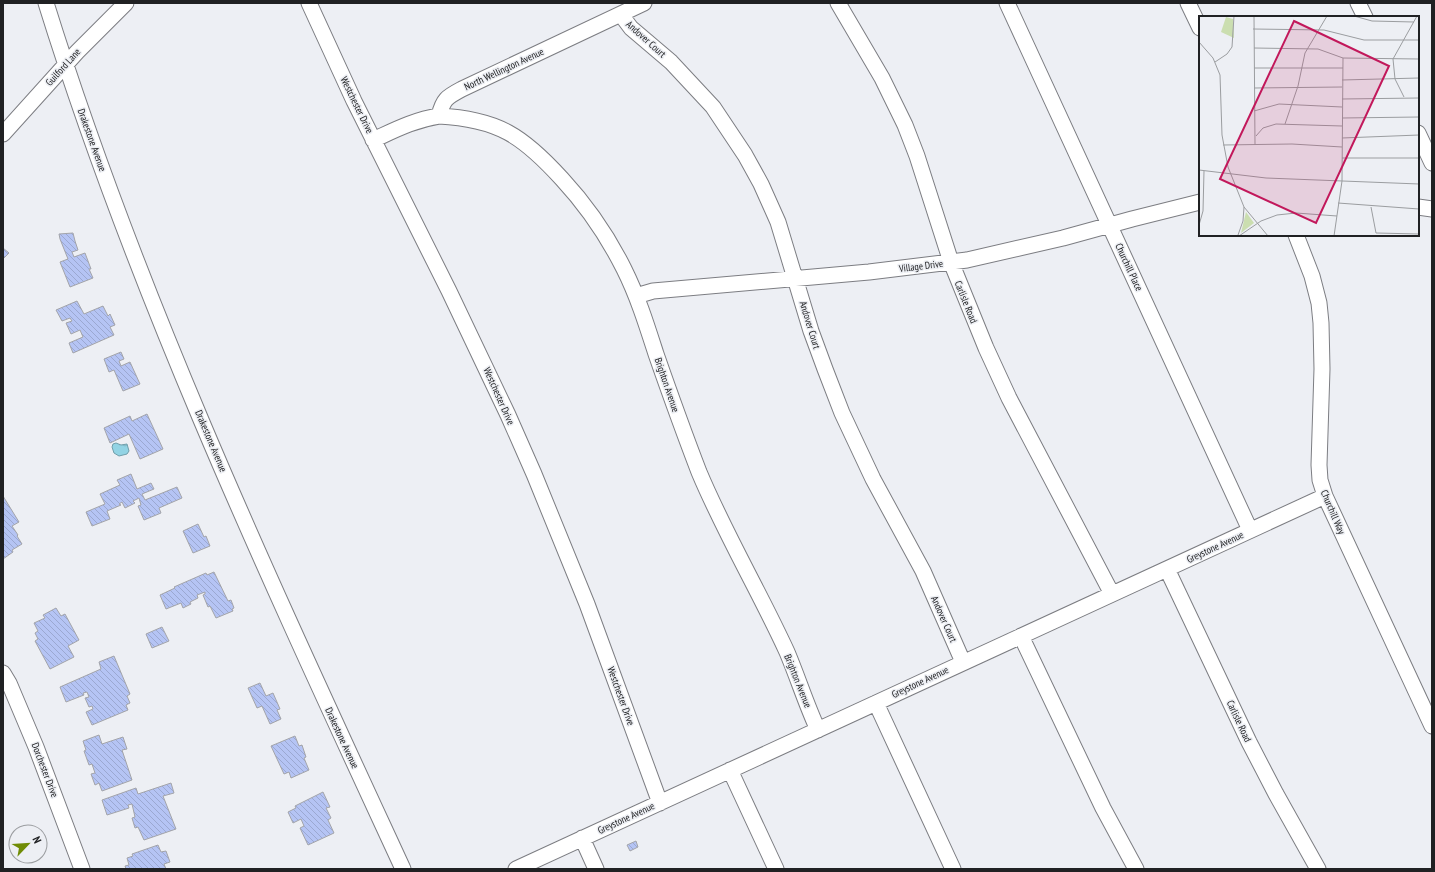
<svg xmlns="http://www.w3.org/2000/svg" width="1435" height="872" viewBox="0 0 1435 872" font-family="'PT Sans Narrow',sans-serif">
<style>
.water{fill:url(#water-ripples);stroke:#709eaa}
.building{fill:url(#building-back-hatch);stroke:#a3a4a9}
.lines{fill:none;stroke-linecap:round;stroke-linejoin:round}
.minor-casing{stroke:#7c7d82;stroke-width:17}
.minor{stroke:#fff;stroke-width:15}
.labels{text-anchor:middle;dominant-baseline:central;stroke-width:3;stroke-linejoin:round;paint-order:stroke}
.street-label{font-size:10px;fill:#202123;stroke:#edeff4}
.inset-road{fill:none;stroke:#9b9da0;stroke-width:1}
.view{fill:#c2185b;fill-opacity:0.15;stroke:#c2185b;stroke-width:2}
.inset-edge{fill:none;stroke:#202123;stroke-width:2}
</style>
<defs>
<pattern id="water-ripples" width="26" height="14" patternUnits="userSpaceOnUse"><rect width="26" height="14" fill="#92d3e4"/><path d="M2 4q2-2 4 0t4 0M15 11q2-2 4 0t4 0" fill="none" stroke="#7eb5c3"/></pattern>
<pattern id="building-back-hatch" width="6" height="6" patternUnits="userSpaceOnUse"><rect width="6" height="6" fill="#b5c4f4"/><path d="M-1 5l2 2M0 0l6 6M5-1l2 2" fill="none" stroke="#9ba8d1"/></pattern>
</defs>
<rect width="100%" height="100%" fill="#edeff4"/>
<path class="water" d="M 116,443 L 121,445 L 127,444 L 129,451 L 127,454 L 119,456 L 114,453 L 112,447 L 113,444 Z"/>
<path class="building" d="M 73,233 L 75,241 L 78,250 L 72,252 L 74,257 L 85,253 L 91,269 L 89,269 L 93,278 L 70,287 L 60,262 L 68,259 L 60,239 L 59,234 Z
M 3,248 L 9,253 L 3,259 Z
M 77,301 L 84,314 L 103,306 L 108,316 L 110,314 L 115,325 L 110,327 L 114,335 L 73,353 L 69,343 L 83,337 L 80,330 L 71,334 L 66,323 L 72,321 L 70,318 L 62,321 L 56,310 Z
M 121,352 L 124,359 L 119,361 L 121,366 L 130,362 L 140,384 L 123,391 L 114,370 L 109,372 L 104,359 Z
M 147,414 L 163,449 L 140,459 L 129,434 L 110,443 L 104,428 L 130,416 L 132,421 Z
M 131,474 L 137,489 L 151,483 L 154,489 L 142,494 L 145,500 L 177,487 L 182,498 L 159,508 L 161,513 L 144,520 L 138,506 L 141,505 L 139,498 L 133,501 L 135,503 L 125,508 L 122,502 L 119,504 L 121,505 L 107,511 L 110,519 L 92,526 L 86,512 L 105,504 L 100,494 L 120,485 L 117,480 Z
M 3,496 L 19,522 L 12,526 L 18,535 L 17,536 L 22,544 L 12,550 L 13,552 L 3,559 Z
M 198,524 L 204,537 L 206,536 L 210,546 L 193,553 L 183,531 Z
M 214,572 L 228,601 L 231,600 L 234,608 L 232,609 L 233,611 L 216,618 L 210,606 L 208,607 L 203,595 L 205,594 L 205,592 L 197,595 L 198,598 L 190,602 L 191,604 L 183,608 L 181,603 L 166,609 L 160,595 L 175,588 L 174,587 L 206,573 L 207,575 Z
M 56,608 L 61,616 L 65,614 L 79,640 L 68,646 L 74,657 L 50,669 L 35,641 L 38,639 L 35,633 L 38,631 L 34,623 L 45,618 L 43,615 Z
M 162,627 L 169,641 L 152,648 L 146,634 Z
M 114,656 L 130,694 L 127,696 L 130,703 L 126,705 L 128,710 L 92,725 L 86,712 L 93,709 L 92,706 L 89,707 L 85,698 L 89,697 L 87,692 L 83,693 L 84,695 L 66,702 L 60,687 L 101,669 L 99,662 Z
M 260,683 L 266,696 L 273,693 L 280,709 L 277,710 L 281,719 L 270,724 L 262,706 L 257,708 L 248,688 Z
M 99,735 L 102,744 L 123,737 L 127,749 L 122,750 L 132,780 L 102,791 L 99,783 L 95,785 L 91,774 L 95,773 L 92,764 L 89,765 L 84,751 L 86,750 L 83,741 Z
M 295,736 L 299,746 L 302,745 L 306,757 L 304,758 L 309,770 L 291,778 L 289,772 L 284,774 L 271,746 Z
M 171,783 L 174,793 L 163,796 L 176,829 L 144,840 L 138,827 L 135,828 L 132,818 L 135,817 L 132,804 L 128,805 L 129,808 L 107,815 L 102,800 L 136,788 L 138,794 Z
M 323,792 L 330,807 L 326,808 L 331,818 L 328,820 L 334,833 L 308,845 L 300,828 L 304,826 L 301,819 L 293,823 L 288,812 L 296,808 L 295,806 Z
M 636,841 L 638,847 L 630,851 L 627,845 Z
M 158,845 L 161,852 L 166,851 L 170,862 L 164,864 L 166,869 L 126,869 L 125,866 L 129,865 L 127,858 L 133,856 L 132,854 Z"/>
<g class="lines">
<defs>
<path id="minor" d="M 46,3 C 139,302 272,585 403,869
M 309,3 L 354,101 L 449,291 L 508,415 L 534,474 L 587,604 L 660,803
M 838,3 L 882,78 L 905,125 L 917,156 L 951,262 L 986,348 L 1009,398 L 1112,594
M 1007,3 L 1250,530
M 1188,3 L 1200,28
M 1358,3 L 1365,17
M 621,14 L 625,20 L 631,28 L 671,62 L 713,107 L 745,155 L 761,184 L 778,222 L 811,331 L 825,369 L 842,413 L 873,479 L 923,571 L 963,662
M 439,116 C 498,119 523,136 562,179 C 587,206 608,237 624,269 C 638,297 647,326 656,354 C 670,394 684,433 699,472 C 725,534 759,591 787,652 C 798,678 806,704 818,730
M 1418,133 L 1432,163
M 3,134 L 77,52 L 126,3
M 373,140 C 395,130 414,120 439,116 C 443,99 447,97 462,89 L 644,3
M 1418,207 L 1432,209
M 1296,235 L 1312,276 L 1319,303 L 1321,323 L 1322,369 L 1319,465 L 1320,480 L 1325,496 L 1432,726
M 636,296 L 653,291 L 869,272 L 967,260 L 1063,238 L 1132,219 L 1200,202
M 1167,569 L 1249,742 L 1276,794 L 1318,869
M 1021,636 L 1103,808 L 1136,869
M 3,673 L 9,683 L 36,747 L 82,869
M 876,703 L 953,869
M 730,770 L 776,869
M 582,838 L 596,869
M 516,869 L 1325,496"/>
</defs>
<use href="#minor" class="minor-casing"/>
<use href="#minor" class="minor"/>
</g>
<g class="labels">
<g class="street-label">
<text transform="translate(646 39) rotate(42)">Andover Court</text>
<text transform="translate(63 67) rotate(-48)">Guilford Lane</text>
<text transform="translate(504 69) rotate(-25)">North Wellington Avenue</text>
<text transform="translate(357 105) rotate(64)">Westchester Drive</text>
<text transform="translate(92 140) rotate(70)">Drakestone Avenue</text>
<text transform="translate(921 266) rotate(-7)">Village Drive</text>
<text transform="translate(1129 267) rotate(65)">Churchill Place</text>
<text transform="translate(966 302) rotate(68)">Carlisle Road</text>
<text transform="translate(810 325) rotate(73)">Andover Court</text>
<text transform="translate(667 385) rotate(71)">Brighton Avenue</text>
<text transform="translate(499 396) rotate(66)">Westchester Drive</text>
<text transform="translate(211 441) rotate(67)">Drakestone Avenue</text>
<text transform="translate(1333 512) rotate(67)">Churchill Way</text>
<text transform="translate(1215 547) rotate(-25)">Greystone Avenue</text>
<text transform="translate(944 619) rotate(66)">Andover Court</text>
<text transform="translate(798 681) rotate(68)">Brighton Avenue</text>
<text transform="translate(920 682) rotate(-25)">Greystone Avenue</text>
<text transform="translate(621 696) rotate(70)">Westchester Drive</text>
<text transform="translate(1239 721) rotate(65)">Carlisle Road</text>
<text transform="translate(342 738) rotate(65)">Drakestone Avenue</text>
<text transform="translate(45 770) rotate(69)">Dorchester Drive</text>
<text transform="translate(626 818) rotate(-25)">Greystone Avenue</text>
</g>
</g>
<g transform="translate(1199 16)">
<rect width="220" height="220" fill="#edeff4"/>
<path d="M 27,1 L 34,3 L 35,22 L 22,16 Z" fill="#cbdeb0"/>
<path d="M 47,196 L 55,207 L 42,217 Z" fill="#cbdeb0"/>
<path class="inset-road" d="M 55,0 L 56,129M 155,0 L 173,5 L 215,6M 54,13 L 125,14 L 165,24 L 220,24M 0,26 L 14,42 L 21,59 L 23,119 L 29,151 L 45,191 L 69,220M 55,32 L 119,33 L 144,42 L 220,43M 16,46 L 28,38 L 33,31 L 35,0M 55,52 L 144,52M 143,64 L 220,62M 55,72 L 143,71M 205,81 L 196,63 L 194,43 L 218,0M 143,83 L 220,82M 55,95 L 80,88 L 143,91M 143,102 L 220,101M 86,108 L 99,70 L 106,37 L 128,0M 57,120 L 64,112 L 77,108 L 143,110M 143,122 L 220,119M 24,129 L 93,128 L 143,131M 143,142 L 220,142M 0,154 L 67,162 L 220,168M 139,187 L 220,193M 172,191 L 177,217 L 220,218M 0,209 L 4,195 L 5,155M 39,219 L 44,205 L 45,191M 40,220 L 62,205 L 78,199 L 97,197 L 138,200M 135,220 L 143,165 L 144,42"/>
<path class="view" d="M 95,5 L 190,50 L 117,207 L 21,163 Z"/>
<rect width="220" height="220" class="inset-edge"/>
</g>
<rect width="1435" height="872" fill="none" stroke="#202123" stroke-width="8"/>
<g transform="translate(28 844) rotate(65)"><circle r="19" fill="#edeff4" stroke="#9b9da0"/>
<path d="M0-3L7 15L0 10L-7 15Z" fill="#708c06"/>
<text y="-6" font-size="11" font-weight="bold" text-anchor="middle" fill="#202123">N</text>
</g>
</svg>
